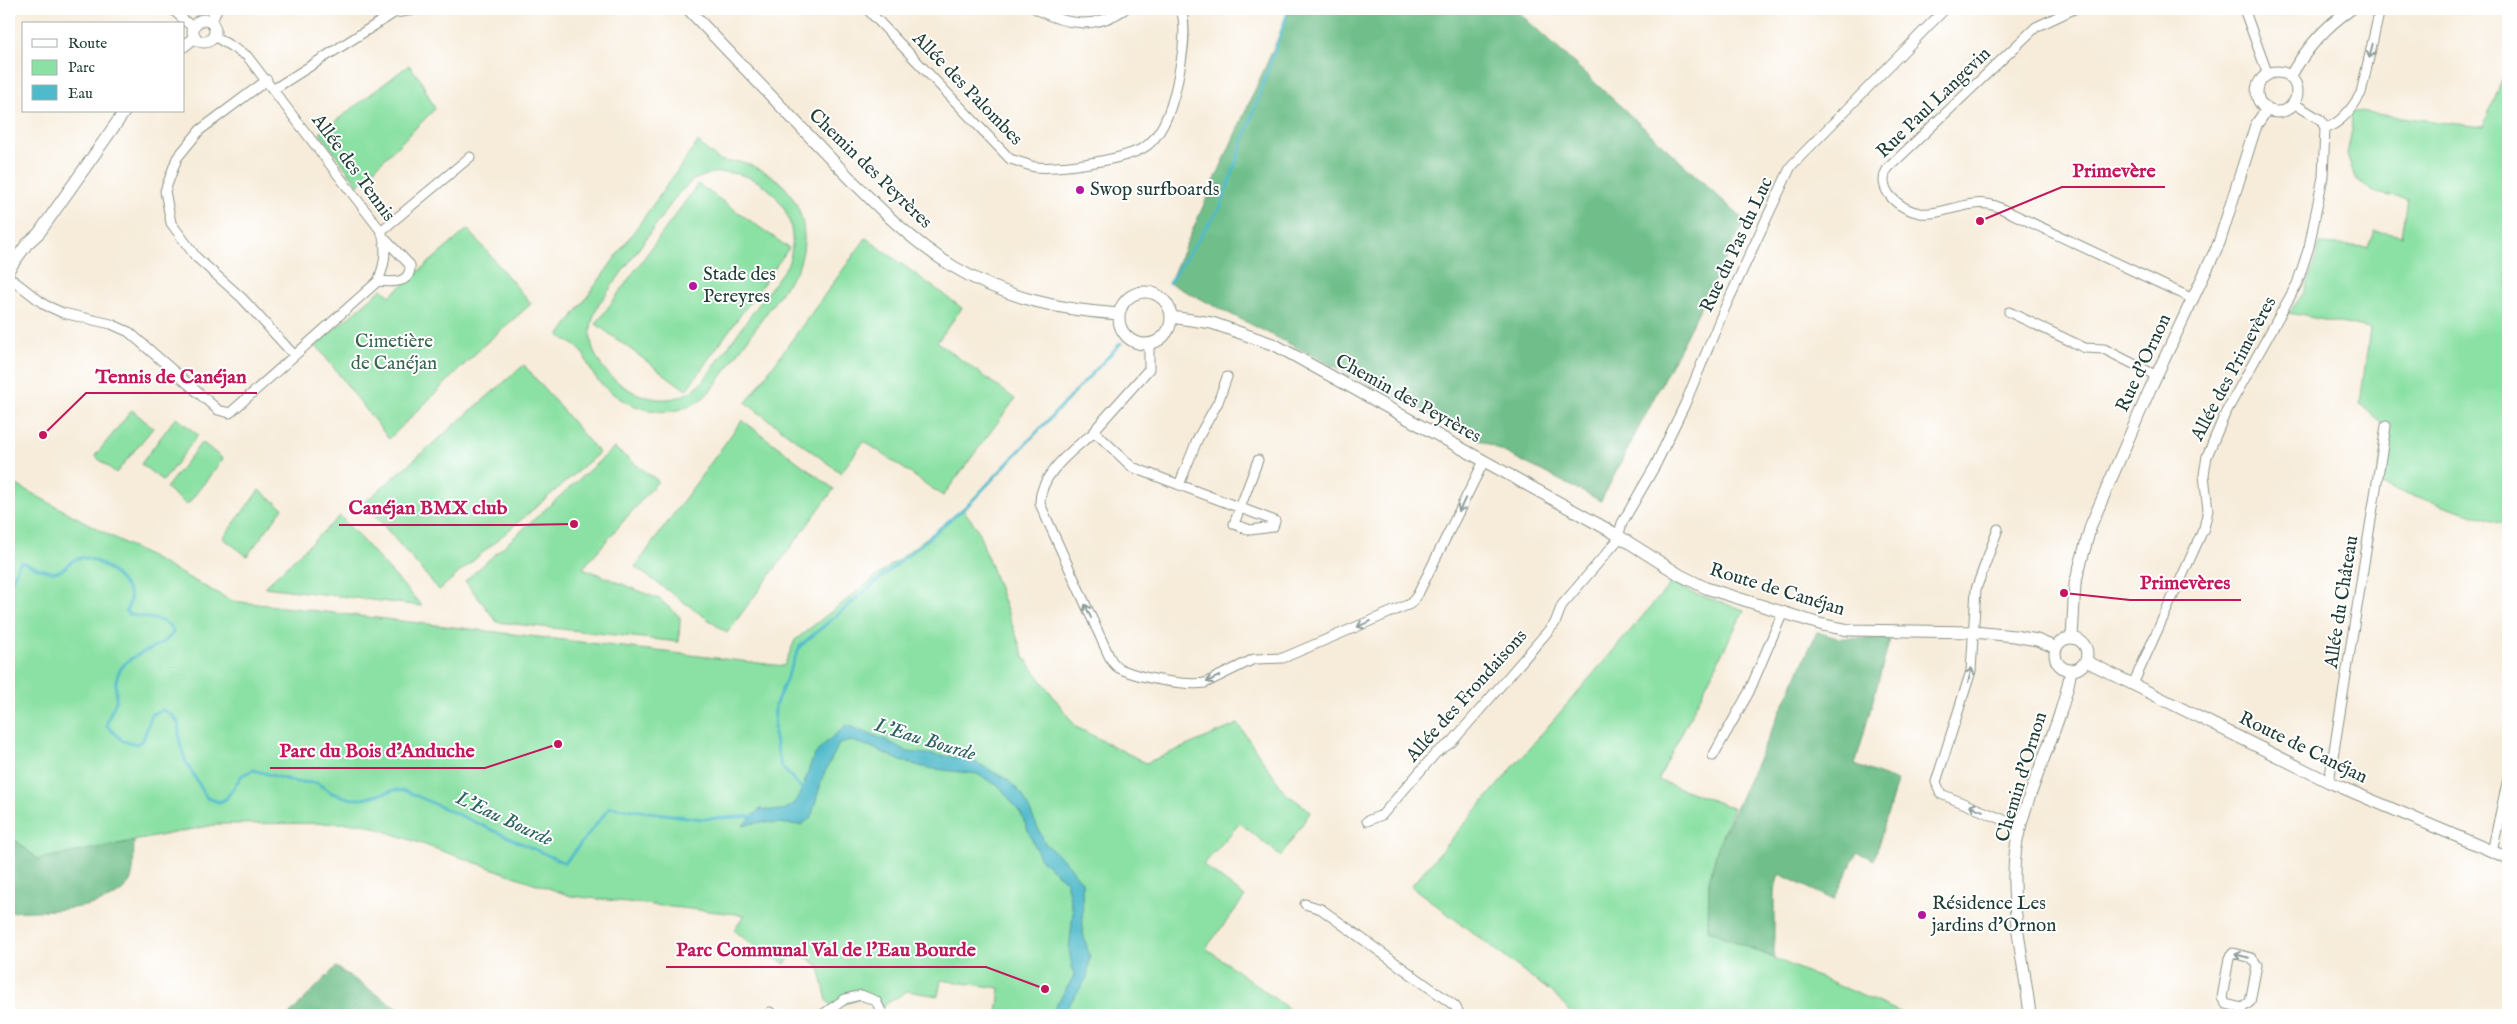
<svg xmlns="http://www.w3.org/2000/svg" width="2517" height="1024" viewBox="0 0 2517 1024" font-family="'IM FELL English',serif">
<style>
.green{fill:#8be1a4;stroke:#558f6c;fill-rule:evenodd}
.forest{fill:#70bf8a;stroke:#487e5f}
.water{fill:#4fbacb;stroke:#377c80}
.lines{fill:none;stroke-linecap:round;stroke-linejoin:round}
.stream{stroke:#4fbacb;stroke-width:3}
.minor-casing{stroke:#8b9487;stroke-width:11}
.tertiary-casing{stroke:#8b9487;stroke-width:13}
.minor{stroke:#fff;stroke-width:9}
.tertiary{stroke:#fff;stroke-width:11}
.oneway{stroke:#8f9e9a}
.poi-dot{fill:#b5179e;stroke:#fff;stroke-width:2}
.labels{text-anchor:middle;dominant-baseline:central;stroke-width:4;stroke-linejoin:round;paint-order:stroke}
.street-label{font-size:19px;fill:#1f3d34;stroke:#fff}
.poi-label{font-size:19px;fill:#1f3d34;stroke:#fff;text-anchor:start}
.park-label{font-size:19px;fill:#3a6650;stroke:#fff}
.water-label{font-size:20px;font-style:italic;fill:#2d6261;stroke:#fff}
.leader{fill:none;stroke:#c2185b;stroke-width:2}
.callout-dot{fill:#c2185b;stroke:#fff;stroke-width:2}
.callout-label{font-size:20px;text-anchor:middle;font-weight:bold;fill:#c2185b;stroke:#fff;stroke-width:4;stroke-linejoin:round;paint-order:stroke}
</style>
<rect width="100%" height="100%" fill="#fff"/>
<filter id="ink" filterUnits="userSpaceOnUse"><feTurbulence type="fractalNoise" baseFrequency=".02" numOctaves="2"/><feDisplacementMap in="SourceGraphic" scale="10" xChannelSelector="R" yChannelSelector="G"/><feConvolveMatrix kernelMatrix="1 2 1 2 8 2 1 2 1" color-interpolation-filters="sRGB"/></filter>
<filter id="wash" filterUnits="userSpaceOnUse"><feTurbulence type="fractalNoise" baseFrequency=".0096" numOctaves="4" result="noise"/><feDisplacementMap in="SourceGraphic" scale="20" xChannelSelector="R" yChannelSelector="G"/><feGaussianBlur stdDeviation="1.12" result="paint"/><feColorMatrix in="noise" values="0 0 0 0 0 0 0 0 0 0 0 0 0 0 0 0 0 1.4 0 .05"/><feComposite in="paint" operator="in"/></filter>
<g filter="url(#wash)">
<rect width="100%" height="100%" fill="#f7ecda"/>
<path class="green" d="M 2508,33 L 2508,526 L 2377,484 L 2386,427 L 2360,404 L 2370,329 L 2289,313 L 2305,291 L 2320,244 L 2369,247 L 2375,231 L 2402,236 L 2408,199 L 2375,193 L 2355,178 L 2347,154 L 2352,130 L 2351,111 L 2483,127 L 2504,75 Z
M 409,65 L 420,79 L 435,109 L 358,185 L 320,133 Z
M 698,142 C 705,148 714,158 723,161 C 728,163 736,161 742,162 C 750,164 760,169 767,173 C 801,192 813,236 797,270 L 716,384 C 712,388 708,394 703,398 C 669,425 621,408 596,378 C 589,370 587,359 581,351 C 576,345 566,340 559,336 ZM 712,173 C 718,173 725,172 731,173 C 776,178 803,223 788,264 L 704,380 C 694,390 683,398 668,399 C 629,402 582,363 592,322 C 593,316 597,309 599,304 L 678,194 L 693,180 Z
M 698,184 L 789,248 L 686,390 L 596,324 Z
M 468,229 L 531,304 L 485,344 L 389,439 L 316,345 L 382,289 L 390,296 Z
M 866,238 L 962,308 L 937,342 L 1015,399 L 943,496 L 864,441 L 841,473 L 746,403 Z
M 524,365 L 599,453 L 439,590 L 364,503 Z
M 132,410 L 153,428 L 116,473 L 95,456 Z
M 176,417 L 198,435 L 163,481 L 141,464 Z
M 742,420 L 834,489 L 727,633 L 635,567 Z
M 202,442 L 223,459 L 187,505 L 166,488 Z
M 614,448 L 658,481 L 583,568 L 659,599 L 680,617 L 679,642 L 497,622 L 465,581 Z
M 9,481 L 232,601 L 784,666 L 795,640 L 963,509 L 977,528 L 1024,657 L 1076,727 L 1146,763 L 1238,724 L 1285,793 L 1311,811 L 1281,856 L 1240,823 L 1203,865 L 1245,897 L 1206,948 L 1297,1015 L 997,1015 L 1000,988 L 941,980 L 938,996 L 907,991 L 883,1006 L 869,996 L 833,1007 L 827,1001 L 819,966 L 795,950 L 785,964 L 750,943 L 734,930 L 745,915 L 571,896 L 362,823 L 219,824 L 38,860 L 9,835 Z
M 259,490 L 283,508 L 247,556 L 223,538 Z
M 340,516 L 422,606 L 264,587 Z
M 1672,582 L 1693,593 L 1744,610 L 1658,780 L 1733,808 L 1718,846 L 1709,882 L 1708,930 L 1907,1015 L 1572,1015 L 1555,995 L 1411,886 Z"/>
<path class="forest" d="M 1291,9 L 1515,9 L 1745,221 L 1601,501 L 1169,283 Z
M 1817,632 L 1837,638 L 1890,639 L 1855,765 L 1897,781 L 1874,860 L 1857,852 L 1834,900 L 1779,874 L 1774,892 L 1774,958 L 1708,930 L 1709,882 L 1718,846 Z
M 9,835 L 38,859 L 134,841 C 133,852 135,869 131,879 C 117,913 40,910 9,912 Z
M 336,967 L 407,1015 L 289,1015 Z"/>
<path class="water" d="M 846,725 L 886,740 L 908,752 L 970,759 L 1008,780 L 1022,794 L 1045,843 L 1068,864 L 1082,882 L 1083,933 L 1090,958 L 1087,978 L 1062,1015 L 1050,1015 L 1074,976 L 1069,950 L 1073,912 L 1066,881 L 1041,860 L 1021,814 L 1000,787 L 977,774 L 927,768 L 901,761 L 871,747 L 851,741 L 839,744 L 823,776 L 811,818 L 801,825 L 762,822 L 743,825 L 760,809 C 808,818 799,783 815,755 C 822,744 837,734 846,725 Z"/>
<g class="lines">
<path class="stream" d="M 1169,283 L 1221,206 L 1289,9
M 9,587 L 20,562 C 30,564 42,571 53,572 C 65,573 69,559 80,558 C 97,556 122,578 129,592 C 132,599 129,605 126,611 L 129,614 L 163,621 L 172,628 L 173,633 C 159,653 125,650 117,677 C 114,685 117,692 116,700 C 114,709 107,716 107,726 L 123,741 L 137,744 L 143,740 L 152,714 L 163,710 L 173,716 L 178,722 L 180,744 L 186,762 L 207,798 L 219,802 L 226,799 L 242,775 L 253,770 L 296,782 L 317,783 L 332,793 L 352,799 L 363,799 L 395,790 L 406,791 L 565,863 L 610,807 L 702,819 L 756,816
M 805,787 L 803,790 L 781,766 L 774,735 L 775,706 L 800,646 L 970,503 L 1121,343"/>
</g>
</g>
<g filter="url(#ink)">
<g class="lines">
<defs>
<path id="minor" d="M 172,9 L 193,28
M 867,9 L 1010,159 C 1018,161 1027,165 1035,167 C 1059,169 1133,160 1150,143 C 1167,127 1175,96 1179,73 C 1183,53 1187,28 1181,9
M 1036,9 C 1067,26 1096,29 1125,9
M 2074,9 L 2036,27 L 1888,168 C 1874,189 1900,210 1920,213 C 1945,216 1969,197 1996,206 L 2193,299
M 2244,9 L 2268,75
M 267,80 L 200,130 L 177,158 L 165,191 L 171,223 L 196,257 L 242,298 L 293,354
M 274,89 L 394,13 L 414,10
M 2325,128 C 2341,124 2353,107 2361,93 L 2380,9
M 381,231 L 470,157
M 9,277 L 45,305 L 63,313 L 111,324 L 129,332 L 218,410 L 230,413 L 378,281 C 385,265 388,248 381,231 L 247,56 L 214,36
M 378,281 C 391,282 411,285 410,265 L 383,237
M 2009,312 L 2085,348 L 2104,349 L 2157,376
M 1149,343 L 1149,369 L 1098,426 C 1094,435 1089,436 1082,442 C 1064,457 1039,479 1040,504 L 1109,656 C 1112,662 1116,668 1123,670 C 1141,678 1186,686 1205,683 L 1254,659 L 1283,658 L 1410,604 L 1417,596 L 1484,461
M 1095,432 L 1132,467 L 1275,521 L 1273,527 L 1250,530 L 1234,524 L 1258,460
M 1179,485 L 1198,438 L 1218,402 L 1227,377
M 1998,529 L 1976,589 L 1971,671 L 1936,782 L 1941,794 L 2021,827
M 2133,684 L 2204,528 L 2208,510 L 2204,475 L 2207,456 L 2225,414 L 2297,284 L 2309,247 L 2323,177 L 2325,128 L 2321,120 L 2293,103
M 1713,756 L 1749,692 L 1783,612
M 2329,782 L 2386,426
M 1367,821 L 1382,815 L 1436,753 L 1452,742 L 1555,623 L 1562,605 L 1617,541 L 1622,523 L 1655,466 L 1685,404 L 1723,312 L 1791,166 L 1945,9
M 2492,852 L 2508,778
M 1305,904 L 1321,909 L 1455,1006 L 1460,1015
M 770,1012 L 771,1015
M 822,1015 L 845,999 L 861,995 L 876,1001 L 883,1015
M 2241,1015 L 2242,1008 L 2250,1002 L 2257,965 L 2252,958 L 2233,953 L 2229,958 L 2222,998 L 2226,1004 L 2242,1008"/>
<path id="tertiary" d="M 688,9 C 738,61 787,113 837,165 C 873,202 909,240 954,267 C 1005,298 1060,310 1119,314
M193 31a11 11 0 1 1 22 0a11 11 0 1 1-22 0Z
M 211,22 L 216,9
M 184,46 L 195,37
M2257 92a20 20 0 1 1 40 0a20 20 0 1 1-40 0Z
M 2290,77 C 2305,50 2326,26 2351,9
M 9,269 L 27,244 L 39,233 L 125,111
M1119 318a26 26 0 1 1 52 0a26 26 0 1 1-52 0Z
M 1171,317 L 1212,323 L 1275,345 L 1614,533 L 1680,575 L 1706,588 L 1823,625 L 1849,630 L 1974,632 L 2014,636 L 2037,640 L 2056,648
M2055 654a16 16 0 1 1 32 0a16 16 0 1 1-32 0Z
M 2072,638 L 2075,584 L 2091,525 L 2150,389 L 2219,243 L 2256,125 L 2267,109
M 2086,661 L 2329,782 L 2508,858
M 2030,1015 C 2024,959 2007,898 2017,841 C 2029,782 2061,729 2071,670"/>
</defs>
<use href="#minor" class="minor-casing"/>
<use href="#tertiary" class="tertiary-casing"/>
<use href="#minor" class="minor"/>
<use href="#tertiary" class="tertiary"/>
</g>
<defs><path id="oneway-shaft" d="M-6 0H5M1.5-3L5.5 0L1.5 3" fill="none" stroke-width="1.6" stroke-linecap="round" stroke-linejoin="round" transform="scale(1.25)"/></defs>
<g class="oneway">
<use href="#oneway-shaft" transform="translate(2371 51) rotate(103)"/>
<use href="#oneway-shaft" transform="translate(1462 505) rotate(116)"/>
<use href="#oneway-shaft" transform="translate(1088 611) rotate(-114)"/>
<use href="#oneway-shaft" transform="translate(1364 624) rotate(157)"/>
<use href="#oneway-shaft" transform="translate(1970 675) rotate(-76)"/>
<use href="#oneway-shaft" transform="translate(1213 679) rotate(154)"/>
<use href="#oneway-shaft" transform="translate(1976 808) rotate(-157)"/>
<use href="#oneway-shaft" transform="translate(2242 956) rotate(-167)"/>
</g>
</g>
<g class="poi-dot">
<circle cx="1080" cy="190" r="5"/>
<circle cx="693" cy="286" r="5"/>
<circle cx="1922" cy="915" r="5"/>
</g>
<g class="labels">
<g class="street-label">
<text transform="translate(967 89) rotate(46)">Allée des Palombes</text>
<text transform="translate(1934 103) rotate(-44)">Rue Paul Langevin</text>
<text transform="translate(353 168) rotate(54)">Allée des Tennis</text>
<text transform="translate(870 169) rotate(44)">Chemin des Peyrères</text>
<text transform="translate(1737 245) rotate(-65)">Rue du Pas du Luc</text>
<text transform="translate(2144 363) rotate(-65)">Rue d'Ornon</text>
<text transform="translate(2234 369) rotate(-62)">Allée des Primevères</text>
<text transform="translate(1408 399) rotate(29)">Chemin des Peyrères</text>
<text transform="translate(1777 590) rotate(17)">Route de Canéjan</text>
<text transform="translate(2342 602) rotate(-81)">Allée du Château</text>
<text transform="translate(1467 696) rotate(-48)">Allée des Frondaisons</text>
<text transform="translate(2303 748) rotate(26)">Route de Canéjan</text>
<text transform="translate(2022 777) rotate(-73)">Chemin d'Ornon</text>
</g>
<g class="poi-label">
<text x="1090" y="190">Swop surfboards</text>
<text x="703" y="275">Stade des<tspan x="703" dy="22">Pereyres</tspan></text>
<text x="1932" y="904">Résidence Les<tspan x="1932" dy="22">jardins d'Ornon</tspan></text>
</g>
<g class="park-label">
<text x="394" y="342">Cimetière<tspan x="394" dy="22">de Canéjan</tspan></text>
</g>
<g class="water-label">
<text transform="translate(925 740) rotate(17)">L'Eau Bourde</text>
<text transform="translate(504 819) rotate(25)">L'Eau Bourde</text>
</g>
</g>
<path class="leader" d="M1980 221L2062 187H2165M43 435L86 393H257M574 524L517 525H339M2064 593L2130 600H2241M558 744L485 768H270M1045 989L986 967H666"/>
<g class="callout-dot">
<circle cx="1980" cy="221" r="5"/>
<circle cx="43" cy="435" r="5"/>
<circle cx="574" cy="524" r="5"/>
<circle cx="2064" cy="593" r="5"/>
<circle cx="558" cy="744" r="5"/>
<circle cx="1045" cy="989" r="5"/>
</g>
<g class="callout-label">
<text x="2114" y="177">Primevère</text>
<text x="171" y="383">Tennis de Canéjan</text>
<text x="428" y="514">Canéjan BMX club</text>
<text x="2185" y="589">Primevères</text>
<text x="377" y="757">Parc du Bois d'Anduche</text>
<text x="826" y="956">Parc Communal Val de l'Eau Bourde</text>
</g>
<rect width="2517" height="1024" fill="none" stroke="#fff" stroke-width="30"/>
<rect x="22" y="22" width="162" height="90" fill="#ffffff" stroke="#a5b1ae"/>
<rect x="32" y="39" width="25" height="8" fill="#ffffff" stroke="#a5b1ae"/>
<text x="68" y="48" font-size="15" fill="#1f3d34">Route</text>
<rect x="32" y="60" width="25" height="15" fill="#8be1a4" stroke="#a5b1ae"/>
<text x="68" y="72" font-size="15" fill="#1f3d34">Parc</text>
<rect x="32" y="85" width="25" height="15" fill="#4fbacb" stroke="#a5b1ae"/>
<text x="68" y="98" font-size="15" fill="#1f3d34">Eau</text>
</svg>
